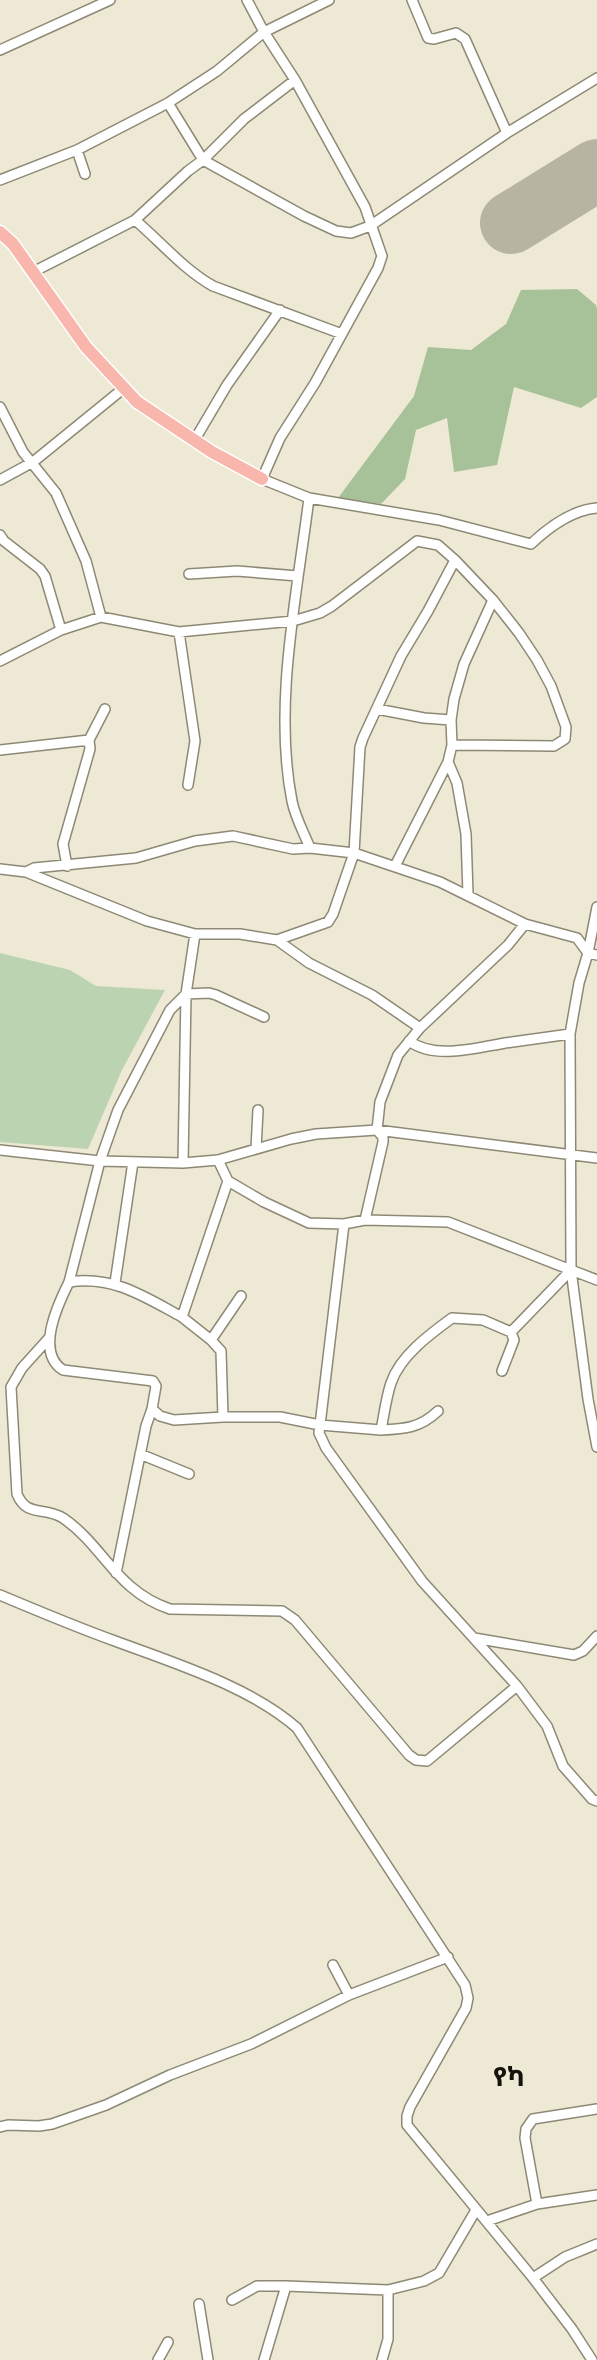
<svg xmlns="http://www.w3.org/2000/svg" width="597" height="2360" viewBox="0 0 597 2360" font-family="Commissioner,'Noto Sans Ethiopic',sans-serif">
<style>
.green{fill:#bcd3b1}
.forest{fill:#a7c298}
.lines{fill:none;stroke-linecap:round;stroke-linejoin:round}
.runway{stroke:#b8b4a2;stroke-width:62}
.minor-casing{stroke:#8d8975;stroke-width:12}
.major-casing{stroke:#fff;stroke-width:15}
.minor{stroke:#fff;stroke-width:9}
.major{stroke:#f8b6ac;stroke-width:12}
.labels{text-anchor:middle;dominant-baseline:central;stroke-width:5;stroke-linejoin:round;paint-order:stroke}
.district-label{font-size:27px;font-weight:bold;fill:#15130c;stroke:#eee9d4}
</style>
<rect width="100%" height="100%" fill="#eee9d4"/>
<path class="green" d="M 0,953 L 70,970 L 96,986 L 165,990 L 122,1070 L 88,1149 L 0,1142 Z"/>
<path class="forest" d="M 577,289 L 596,305 L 597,309 L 597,397 L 581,408 L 514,387 L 497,465 L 454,472 L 447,418 L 416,430 L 405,479 L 381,504 L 338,498 L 414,396 L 428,347 L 471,350 L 506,324 L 521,290 Z"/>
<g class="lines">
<path class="runway" d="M 511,223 L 597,170"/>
<defs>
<path id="minor" d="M 247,0 L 264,32 L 295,80 L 365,207 L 382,256 L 378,268 L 315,383 L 280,438 L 262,479 L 309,498 L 439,520 L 531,544 C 549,527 572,510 597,508
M 412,0 L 428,38 L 434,39 L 456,33 L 465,39 L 507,133
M 0,50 L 110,0
M 168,103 L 203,160 L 244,119 L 295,80
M 77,150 L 85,174
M 0,180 L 77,150 L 168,103 L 217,71 L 264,32 L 329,0
M 135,220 C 161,242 183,269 213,286 L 342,334
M 33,272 L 135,220 L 188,171 L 203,160 L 304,216 L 336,231 L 351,233 L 370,226 L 507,133 L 597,78
M 0,407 L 23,452 L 56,493 L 86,561 L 101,617 L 179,632 L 293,621 L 320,613 L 332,606 L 417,541 L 438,545 L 455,560 L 493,600 L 519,633 L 537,660 L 551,686 L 566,727 L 565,739 L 554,746 L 452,745
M 194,441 L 227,385 L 280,310
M 0,480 L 33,462 L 124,388
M 309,498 C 297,595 273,705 292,801 C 295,817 304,833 310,848
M 0,535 L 4,541 L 40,569 L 45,576 L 61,630 L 101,617
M 189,574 L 237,571 L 298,576
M 179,632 L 195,741 L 188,785
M 0,661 L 61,630
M 377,709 L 424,718 L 451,720
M 89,740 L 105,709
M 0,750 L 89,740 L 90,749 L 63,844 L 67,866
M 395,866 L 448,762
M 0,869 L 26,872 L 147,921 L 195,934 L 240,934 L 277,940 L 328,922 L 333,914 L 354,853 L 360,747 L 363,738 L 401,656 L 428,611 L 455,560
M 26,872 L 34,868 L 136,858 L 195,841 L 233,836 L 293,849 L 310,848 L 354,853 L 440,882 L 525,924 L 577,938 L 588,953 L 579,983 L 570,1034 L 571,1270 L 448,1222 L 365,1220 L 344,1224 L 309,1223 L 264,1202 L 228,1181 L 182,1317 C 145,1297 113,1275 69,1282 C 58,1304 35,1352 63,1370 L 153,1381 L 156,1386 L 152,1409 L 160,1416 L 174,1420 L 223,1417 L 280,1417 L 320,1425 L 319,1433 L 326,1448 L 422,1581 L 517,1686 L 427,1761 L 416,1760 L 409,1755 L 295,1620 L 282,1611 L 170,1609 C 116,1591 104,1546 63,1518 C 44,1506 27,1518 17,1494 L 11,1387 L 22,1368 L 49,1338
M 468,894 L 466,834 L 457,783 L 448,762 L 452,745 L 451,720 L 454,699 L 464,664 L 493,600
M 597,907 L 588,953 L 597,955
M 277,940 L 309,963 L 372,995 L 420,1028
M 409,1041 C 435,1060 476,1048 505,1043 C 527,1040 549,1037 570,1034
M 256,1149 L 258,1110
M 0,1150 L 100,1161 L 183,1163 L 218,1160 L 291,1139 L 316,1134 L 377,1130 L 597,1158
M 218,1160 L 228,1181
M 183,1163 L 186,994 L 195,934
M 365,1220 L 383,1142 L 383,1137 L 377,1130 L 380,1102 L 398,1055 L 420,1028 L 508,945 L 525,924
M 344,1224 L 320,1425 L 381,1430 C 384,1415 386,1398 391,1383 C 400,1356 430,1334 452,1318 L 483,1320 L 511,1332 L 571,1270
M 597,1280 L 571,1270 L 588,1399 L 597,1447
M 69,1282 L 100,1161 L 118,1110 L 170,1010 L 186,994 L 209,993 L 216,995 L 264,1017
M 115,1283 L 133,1162
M 182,1317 L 211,1340 L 221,1351 L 223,1417
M 211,1340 L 241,1296
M 502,1371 L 514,1340 L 511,1332
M 381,1430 C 405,1429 420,1428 438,1411
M 140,1454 L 189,1474
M 116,1573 L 146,1426 L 152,1409
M 0,1595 C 38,1611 76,1627 115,1641 C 174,1663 251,1687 297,1728 L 465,1985 L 468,1998 L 466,2008 L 410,2107 L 407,2116 L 407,2125 L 533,2278 L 572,2329 L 592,2360
M 474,1638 L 574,1655 L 583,1651 L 597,1636
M 517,1686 L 547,1726 L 563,1766 L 592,1799 L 597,1801
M 333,1965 L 349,1995
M 0,2127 L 8,2125 L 39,2126 L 52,2124 L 106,2105 L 170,2075 L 251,2044 L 349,1995 L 448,1957
M 537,2204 L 597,2195
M 487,2221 L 537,2204 L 525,2138 L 526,2129 L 533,2119 L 597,2109
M 533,2278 L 565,2257 L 597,2244
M 232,2300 L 257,2286 L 286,2286
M 199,2304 L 208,2360
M 158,2360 L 168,2342
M 264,2360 L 286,2286 L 388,2290
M 382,2360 L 388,2339 L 388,2290 L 424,2281 L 439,2273 L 476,2210"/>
<path id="major" d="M 0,232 L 13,244 L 86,347 L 137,402 L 212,452 L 262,479"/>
</defs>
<use href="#minor" class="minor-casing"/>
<use href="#major" class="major-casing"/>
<use href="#minor" class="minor"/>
<use href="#major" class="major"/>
</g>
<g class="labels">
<g class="district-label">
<text x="509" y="2075">የካ</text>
</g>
</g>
</svg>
